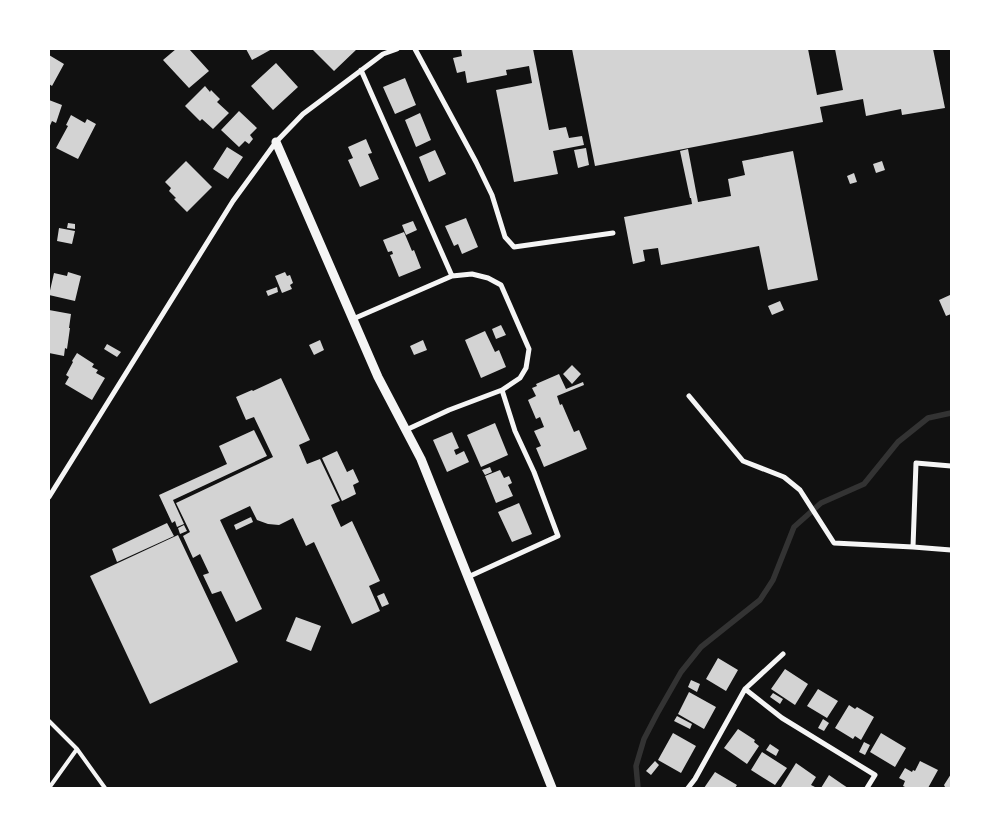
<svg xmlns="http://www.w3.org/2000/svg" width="1000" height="837" viewBox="0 0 1000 837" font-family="Manrope,sans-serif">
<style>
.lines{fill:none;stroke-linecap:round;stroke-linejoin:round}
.stream{stroke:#333;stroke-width:5.5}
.building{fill:#d3d3d3}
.service{stroke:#f5f5f5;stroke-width:4}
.minor{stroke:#f5f5f5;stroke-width:5}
.tertiary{stroke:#f5f5f5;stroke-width:9}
</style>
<rect width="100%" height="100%" fill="#111"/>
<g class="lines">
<path class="stream" d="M 638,788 L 636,766 L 644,739 L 657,714 L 681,672 L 701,647 L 760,600 L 773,580 L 794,527 L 821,503 L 864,484 L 898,442 L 928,418 L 951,413"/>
</g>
<path class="building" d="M 176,49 L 189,49 L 209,71 L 189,88 L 163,60 Z
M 246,49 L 272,49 L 252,60 Z
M 312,49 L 357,49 L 334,71 Z
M 468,49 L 533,49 L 549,130 L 566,127 L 569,138 L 582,136 L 584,145 L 553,151 L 558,174 L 514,182 L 496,90 L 532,83 L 529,66 L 506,70 L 507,75 L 467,83 L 465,71 L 457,73 L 453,58 L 462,56 L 461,50 Z
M 572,49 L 808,49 L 817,95 L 843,90 L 835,49 L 933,49 L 945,108 L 902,115 L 901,109 L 866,116 L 863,99 L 820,107 L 823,122 L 595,166 Z
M 49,55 L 64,64 L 52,86 L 49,84 Z
M 276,63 L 298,87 L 273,110 L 251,86 Z
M 405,78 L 416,105 L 395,114 L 383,87 Z
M 205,86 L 210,92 L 211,90 L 220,99 L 217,102 L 229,113 L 213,129 L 202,119 L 200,121 L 185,106 Z
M 49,100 L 62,105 L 56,123 L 52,121 L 49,128 Z
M 239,111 L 257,128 L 250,135 L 253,139 L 249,144 L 245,141 L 239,147 L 221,130 Z
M 420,113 L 431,140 L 416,147 L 405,120 Z
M 71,115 L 85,123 L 87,119 L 96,124 L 78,159 L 56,148 L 68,126 L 66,125 Z
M 366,139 L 372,153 L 368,154 L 379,179 L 360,187 L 348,160 L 353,158 L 348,147 Z
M 227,147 L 243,157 L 228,179 L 213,169 Z
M 586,148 L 589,165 L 578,168 L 574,150 Z
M 688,149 L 698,202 L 731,196 L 728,179 L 745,175 L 742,161 L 793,151 L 818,280 L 768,290 L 759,246 L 661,265 L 658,248 L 643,250 L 645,261 L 633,264 L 624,217 L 692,204 L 691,198 L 690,198 L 680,151 Z
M 435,150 L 446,174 L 429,182 L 419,157 Z
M 186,161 L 212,187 L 187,212 L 174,199 L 176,198 L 169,191 L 171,188 L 165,182 Z
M 882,161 L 885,170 L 876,173 L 873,164 Z
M 854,173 L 857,182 L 850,184 L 847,176 Z
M 466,218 L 478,247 L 462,254 L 458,244 L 454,246 L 445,226 Z
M 413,221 L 417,230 L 406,235 L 402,225 Z
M 68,223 L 75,224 L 75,229 L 67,228 Z
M 59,228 L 75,231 L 72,244 L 57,241 Z
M 404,232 L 412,251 L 414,250 L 421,268 L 399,277 L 390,255 L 393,254 L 392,251 L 388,252 L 383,240 Z
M 68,272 L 81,276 L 75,301 L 49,295 L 54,273 L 67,276 Z
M 285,272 L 287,276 L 290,275 L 293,283 L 290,285 L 292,289 L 282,293 L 275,276 Z
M 277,287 L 278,292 L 268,296 L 266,291 Z
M 950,295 L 951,314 L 946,316 L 939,300 Z
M 780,301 L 784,310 L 772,315 L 768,306 Z
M 49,310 L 71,314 L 69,328 L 70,328 L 67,349 L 65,348 L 64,356 L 49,353 Z
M 501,325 L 506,335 L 496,339 L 492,329 Z
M 485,331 L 495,352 L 499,350 L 506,367 L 481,378 L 465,340 Z
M 320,340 L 324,350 L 314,355 L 309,345 Z
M 423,340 L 427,350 L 414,355 L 410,346 Z
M 107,344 L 121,352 L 117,357 L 104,349 Z
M 77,353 L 94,364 L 92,367 L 98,370 L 96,373 L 105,378 L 92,400 L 65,384 L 69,377 L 66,375 L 73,362 L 72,361 Z
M 572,365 L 581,374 L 572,384 L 563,374 Z
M 559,374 L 566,389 L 583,382 L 584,385 L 557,396 L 560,405 L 562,404 L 574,432 L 579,430 L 587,449 L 544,467 L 536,448 L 541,446 L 534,431 L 544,427 L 540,417 L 536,419 L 528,400 L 536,396 L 532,388 L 537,386 L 536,384 Z
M 281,378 L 310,440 L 299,445 L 307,464 L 320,459 L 340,501 L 331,505 L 341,527 L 352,521 L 380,581 L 369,586 L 380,611 L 352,624 L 314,542 L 306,546 L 293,518 L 279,525 L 268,524 L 257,520 L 250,506 L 220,520 L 262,609 L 236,622 L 221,591 L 212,594 L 203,575 L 209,573 L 200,554 L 193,558 L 183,536 L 190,532 L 176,503 L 273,457 L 254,417 L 246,420 L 236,397 L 252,390 L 253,391 Z
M 495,423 L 508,455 L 481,467 L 467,435 Z
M 254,430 L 267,456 L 173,500 L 184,524 L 177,527 L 175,521 L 172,523 L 159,495 L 227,464 L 219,446 Z
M 452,432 L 459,448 L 454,450 L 456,455 L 464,451 L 469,462 L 447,472 L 433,440 Z
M 337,451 L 347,472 L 353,469 L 359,482 L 353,485 L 356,494 L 342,501 L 322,458 Z
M 490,467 L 492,472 L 485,475 L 482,470 Z
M 500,470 L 504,478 L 509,476 L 512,483 L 508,485 L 513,496 L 496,503 L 485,476 Z
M 519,503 L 532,534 L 512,542 L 498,512 Z
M 251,517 L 253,522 L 236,530 L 234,525 Z
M 167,523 L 174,536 L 117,562 L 112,549 Z
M 184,525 L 187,531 L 180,534 L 178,528 Z
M 178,535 L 238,662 L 150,704 L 90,576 Z
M 384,593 L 389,604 L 382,607 L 377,596 Z
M 296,617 L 321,626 L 311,651 L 286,641 Z
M 718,658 L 738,670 L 726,691 L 706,679 Z
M 785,669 L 808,684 L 795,705 L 771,689 Z
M 691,680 L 700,684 L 697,692 L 688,687 Z
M 818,689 L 838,701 L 827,718 L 807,706 Z
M 689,692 L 716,707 L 704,729 L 678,714 Z
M 773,693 L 783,699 L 780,704 L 770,697 Z
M 849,705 L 855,709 L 857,707 L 874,717 L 861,740 L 855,736 L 853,739 L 835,728 Z
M 677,716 L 692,724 L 690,729 L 674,721 Z
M 823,719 L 829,723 L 824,731 L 818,728 Z
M 738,729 L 755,740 L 754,742 L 759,746 L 747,764 L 724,748 Z
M 673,733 L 696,746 L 681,773 L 658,760 Z
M 881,733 L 906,748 L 895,767 L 870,752 Z
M 864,742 L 870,745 L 865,755 L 859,752 Z
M 770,744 L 779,750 L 776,756 L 766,750 Z
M 762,752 L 787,768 L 775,785 L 751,770 Z
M 655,761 L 659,765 L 651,775 L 646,771 Z
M 920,761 L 938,770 L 928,788 L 907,788 L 903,786 L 905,781 L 899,778 L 905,768 L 912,772 L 913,770 L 915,771 Z
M 796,763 L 816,777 L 811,785 L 817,788 L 791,788 L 789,787 L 788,788 L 783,788 L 781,787 Z
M 715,772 L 737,785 L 735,788 L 704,788 Z
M 951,774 L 951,788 L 944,788 L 945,787 L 944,785 Z
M 829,775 L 842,784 L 848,788 L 821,788 Z"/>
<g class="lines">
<path class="service" d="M 49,721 L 77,749 L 105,788
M 49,788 L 77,749"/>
<path class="minor" d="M 415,49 L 476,162 L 492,195 L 505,237 L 514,247 L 613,233
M 361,70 L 452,276
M 353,319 L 452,276 L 472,274 L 488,278 L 501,285 L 529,349 L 526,368 L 520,378 L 502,390
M 689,396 L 743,461 L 784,477 L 800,490 L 834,543 L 913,547
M 406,430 L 449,410 L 502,390 L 515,431 L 534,472 L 558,536 L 468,577
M 951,466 L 916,463 L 913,547 L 951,550
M 49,497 L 233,201 L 276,142 L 303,114 L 383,54 L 397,49
M 745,689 L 782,718 L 875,775 L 867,788
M 688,788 L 695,779 L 745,689 L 783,654"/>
<path class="tertiary" d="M 276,142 L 378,377 L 421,459 L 552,788"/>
</g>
<rect width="1000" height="837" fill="none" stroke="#ffffff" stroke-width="100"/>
</svg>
